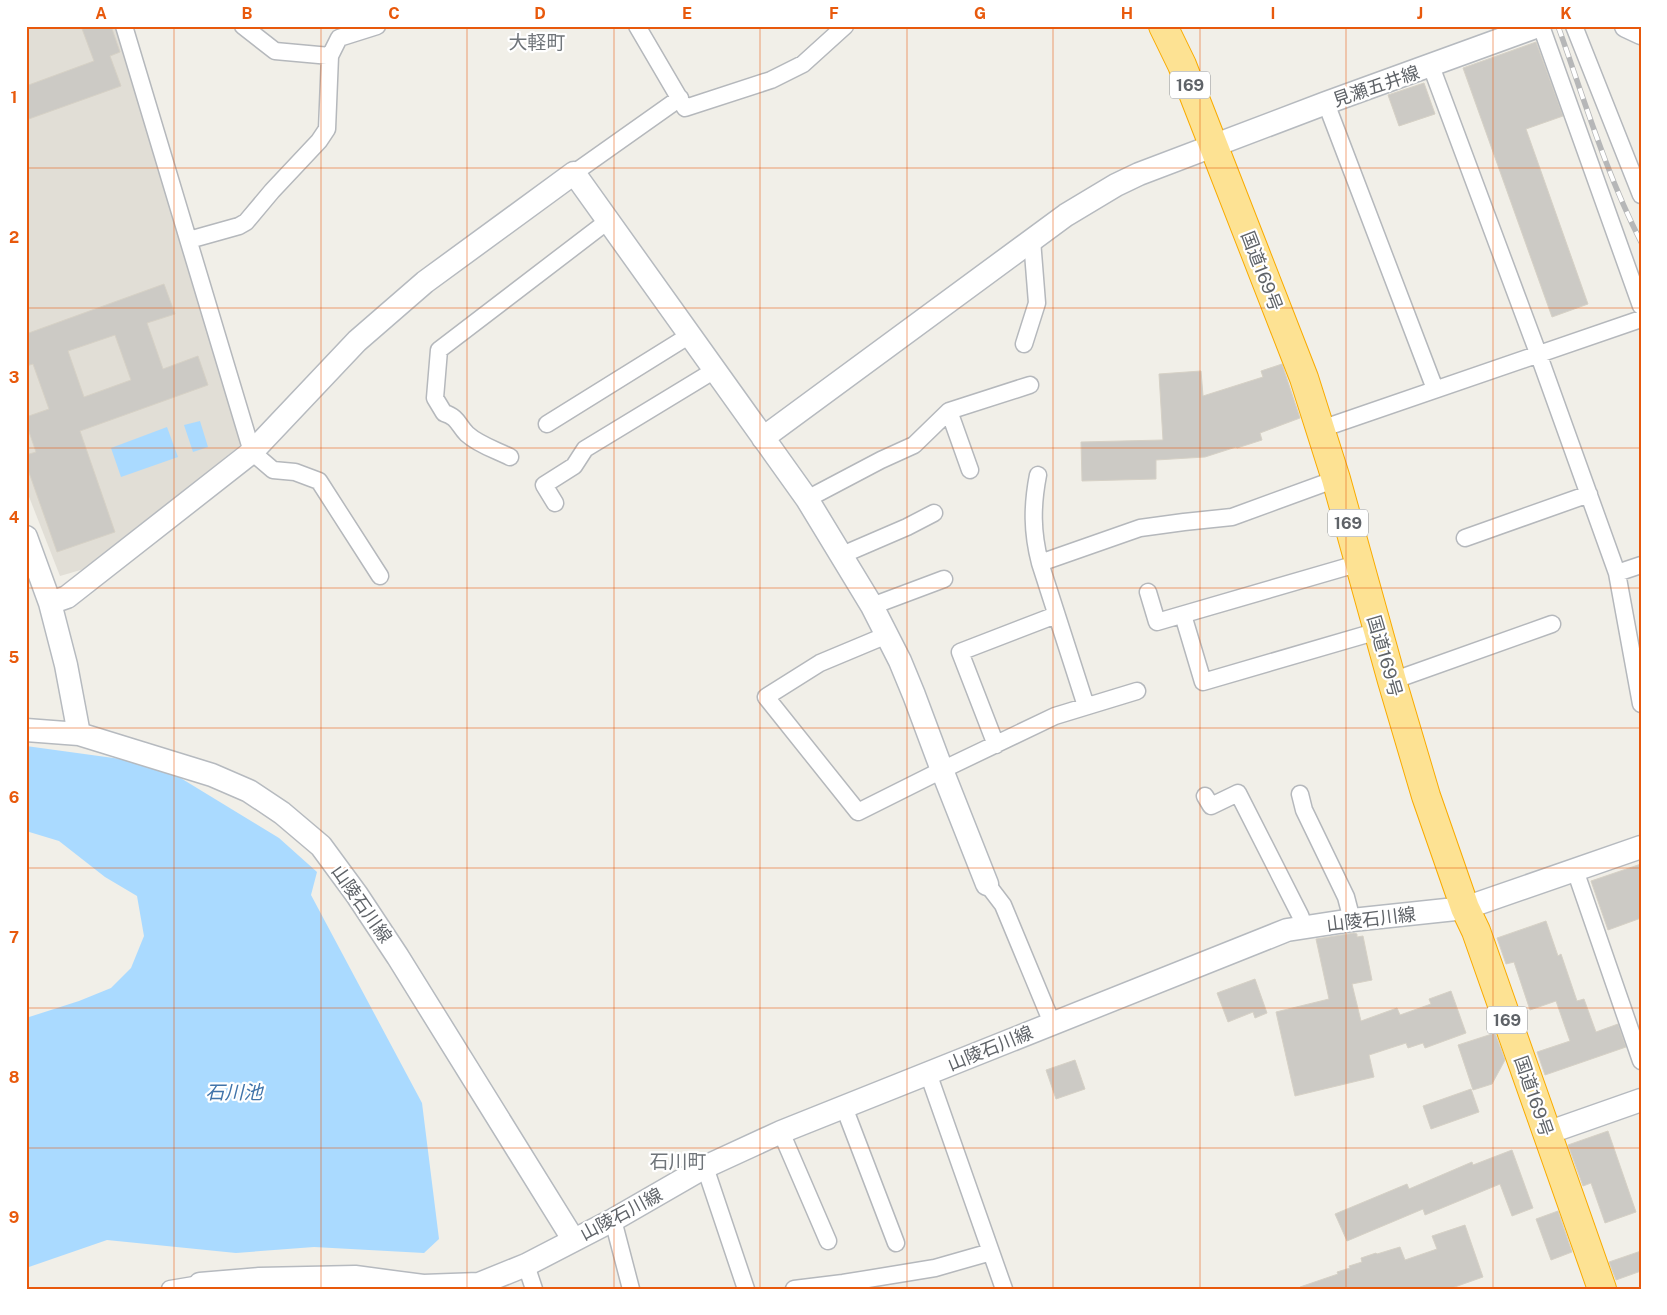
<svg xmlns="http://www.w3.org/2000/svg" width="1667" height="1315" viewBox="0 0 1667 1315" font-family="'Public Sans','Noto Sans JP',sans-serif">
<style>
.education{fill:#e1ded6}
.water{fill:#aadaff}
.building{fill:#cccac5;stroke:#d6d1c6;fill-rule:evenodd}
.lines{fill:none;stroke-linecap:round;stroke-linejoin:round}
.street-casing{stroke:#b5b8bc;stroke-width:19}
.secondary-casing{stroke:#b6babf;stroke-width:25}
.highway-casing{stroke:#f9ab00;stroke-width:30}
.street{stroke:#fff;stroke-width:16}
.secondary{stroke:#fff;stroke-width:22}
.highway{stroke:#fde293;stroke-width:28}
.rail-casing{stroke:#b6b7b8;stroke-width:5.5}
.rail{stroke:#fff;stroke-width:4;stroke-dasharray:11;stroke-linecap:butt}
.grid{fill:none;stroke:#e8590c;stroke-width:1;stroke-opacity:0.55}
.labels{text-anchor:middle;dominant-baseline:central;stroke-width:4.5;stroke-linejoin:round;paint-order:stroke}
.shield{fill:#fff;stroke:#8f9295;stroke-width:1}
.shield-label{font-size:16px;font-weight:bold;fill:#5f6368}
.street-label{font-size:18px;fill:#5f6368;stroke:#fff}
.neighbourhood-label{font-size:19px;fill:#70757a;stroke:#fff}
.water-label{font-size:19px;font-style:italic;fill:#4174aa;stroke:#fff}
.neatline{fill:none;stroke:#e8590c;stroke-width:2}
.grid-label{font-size:16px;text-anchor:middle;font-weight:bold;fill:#e8590c}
</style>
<rect width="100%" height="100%" fill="#f1efe8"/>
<path class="education" d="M 26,26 L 118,26 L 242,444 L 91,567 L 60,576 L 26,489 Z"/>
<path class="water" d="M 200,421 L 208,447 L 193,452 L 184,425 Z
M 167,427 L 178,457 L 121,477 L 111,448 Z
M 26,746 L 128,760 L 174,774 L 279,838 L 317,872 L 311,895 L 422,1103 L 439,1239 L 424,1253 L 314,1247 L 236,1253 L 107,1240 L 26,1268 L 26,1018 L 79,1001 L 111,988 L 131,968 L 144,936 L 137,896 L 105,877 L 59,841 L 26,831 Z"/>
<path class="building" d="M 81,26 L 111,26 L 120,52 L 110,56 L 121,86 L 26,120 L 26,86 L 94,61 Z
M 1536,42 L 1563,116 L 1526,129 L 1588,304 L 1552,317 L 1463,68 Z
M 1424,83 L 1435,114 L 1399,126 L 1388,95 Z
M 164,284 L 175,314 L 147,323 L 163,369 L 198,356 L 208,385 L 80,431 L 115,532 L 57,552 L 26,464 L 26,455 L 36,452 L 26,423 L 26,417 L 49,409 L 33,364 L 26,366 L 26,334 ZM 115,335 L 131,380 L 84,397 L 68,351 Z
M 1282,364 L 1300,418 L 1260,433 L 1262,440 L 1237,448 L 1236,447 L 1205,457 L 1156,460 L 1156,479 L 1082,481 L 1081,442 L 1163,440 L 1159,374 L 1201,371 L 1203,396 L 1263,377 L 1261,371 Z
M 1641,864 L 1641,918 L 1608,930 L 1591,881 Z
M 1546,921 L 1558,956 L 1561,954 L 1577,1001 L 1584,999 L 1596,1032 L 1618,1024 L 1626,1047 L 1545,1075 L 1537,1052 L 1570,1041 L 1556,1001 L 1530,1010 L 1514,962 L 1506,964 L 1497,938 Z
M 1354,933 L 1357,934 L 1357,937 L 1363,936 L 1372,980 L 1352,984 L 1361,1021 L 1397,1008 L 1400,1015 L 1431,1004 L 1429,999 L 1451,991 L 1466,1033 L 1425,1048 L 1423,1043 L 1408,1048 L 1406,1043 L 1369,1055 L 1374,1077 L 1295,1096 L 1276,1012 L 1329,999 L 1316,939 Z
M 1255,979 L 1267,1013 L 1255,1018 L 1253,1012 L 1228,1022 L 1217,993 Z
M 1495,1033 L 1505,1060 L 1492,1084 L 1473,1090 L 1458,1045 Z
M 1075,1060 L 1085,1089 L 1056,1099 L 1046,1070 Z
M 1471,1089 L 1479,1112 L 1431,1129 L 1423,1106 Z
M 1608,1131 L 1636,1212 L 1605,1223 L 1591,1183 L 1583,1186 L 1568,1145 Z
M 1512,1150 L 1533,1208 L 1512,1216 L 1500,1184 L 1425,1215 L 1423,1209 L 1347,1241 L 1335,1214 L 1407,1184 L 1409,1189 L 1472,1162 L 1473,1165 Z
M 1558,1211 L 1572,1252 L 1551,1260 L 1536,1219 Z
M 1465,1225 L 1483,1277 L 1449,1289 L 1301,1289 L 1300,1287 L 1338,1274 L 1337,1272 L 1350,1268 L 1349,1266 L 1362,1262 L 1361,1258 L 1376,1253 L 1377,1254 L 1400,1247 L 1405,1260 L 1437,1249 L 1432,1236 Z
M 1641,1251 L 1641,1271 L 1616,1280 L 1609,1262 Z"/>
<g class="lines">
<defs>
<path id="street" d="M 124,26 L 252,452 L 273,470 L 295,472 L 319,481 L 380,576
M 243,26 L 275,51 L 330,56
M 637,26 L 685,108 L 771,80 L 803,64 L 845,26
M 1541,26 L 1641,306
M 1574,26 L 1641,195
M 1431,66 L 1538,353 L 1617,573 L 1641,704
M 1326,103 L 1435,389
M 574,173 L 680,98
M 189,240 L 239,226 L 246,222 L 272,191 L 319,141 L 327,129 L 330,56 L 339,38 L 377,26
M 1024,344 L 1037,303 L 1032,240
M 949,411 L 970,470
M 547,424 L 690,335
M 1321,429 L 1641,319
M 510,457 C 496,450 479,445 467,434 C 458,425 458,417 444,413 L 435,398 L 439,350 L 609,220
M 1038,475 C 1032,506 1032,532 1040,563
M 807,499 L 881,460 L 914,445 L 949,411 L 1030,385
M 555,503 L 544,485 L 574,466 L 585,449 L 715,370
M 1465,538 L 1589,494
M 842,555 L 907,527 L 934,513
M 1617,573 L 1641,565
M 1148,592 L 1157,622 L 1360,563
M 872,606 L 944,579
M 1183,615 L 1203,682 L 1378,631
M 887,635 L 820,663 L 766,697 L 858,812 L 942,770 L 1055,716 L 1137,691
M 1392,681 L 1552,624
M 1086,706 L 1040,563 L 1140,528 L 1184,522 L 1232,517 L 1336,479
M 996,745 L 960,652 L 1056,615
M 1300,794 L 1304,810 L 1346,897 L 1352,920
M 1205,796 L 1211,806 L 1238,793 L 1300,915 L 1305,928
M 1575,870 L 1641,1061
M 987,884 L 1003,905 L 1052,1023
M 928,1073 L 1004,1289
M 844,1107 L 896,1243
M 781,1132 L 828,1241
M 705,1167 L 746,1289
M 613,1220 L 631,1289
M 526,1265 L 534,1289
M 170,1289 L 200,1284
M 794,1289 L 843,1283 L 935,1268 L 991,1252"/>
<path id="secondary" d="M 1626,26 L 1641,33
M 763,438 L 1066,215 L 1116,185 L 1139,174 L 1326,103 L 1538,26
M 26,537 L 50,603 L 66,665 L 79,734
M 50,603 L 67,597 L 252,452 L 357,341 L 425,282 L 574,173 L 807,499 L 872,606 L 900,661 L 914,695 L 942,770 L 987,884
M 26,730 L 79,734 L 212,775 L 249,791 L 282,813 L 321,846 L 357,895 L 398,957 L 573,1239
M 1547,1133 L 1641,1100
M 200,1284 L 259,1279 L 355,1277 L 423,1286 L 479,1284 L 526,1265 L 613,1220 L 705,1167 L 781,1132 L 1287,930 L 1352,920 L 1465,908 L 1641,847"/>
<path id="highway" d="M 1163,26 L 1182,65 L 1304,378 L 1336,479 L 1392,681 L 1426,796 L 1465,908 L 1476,931 L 1602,1289"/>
</defs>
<use href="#street" class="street-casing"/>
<use href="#secondary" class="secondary-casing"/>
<use href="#highway" class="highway-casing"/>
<use href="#street" class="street"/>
<use href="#secondary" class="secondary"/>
<use href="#highway" class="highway"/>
<defs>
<path id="rail" d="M 1558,26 C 1584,99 1606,173 1641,242"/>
</defs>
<use href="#rail" class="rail-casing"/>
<use href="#rail" class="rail"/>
</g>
<path class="grid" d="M 174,26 L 174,1289M 321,26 L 321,1289M 467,26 L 467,1289M 614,26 L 614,1289M 760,26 L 760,1289M 907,26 L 907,1289M 1053,26 L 1053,1289M 1200,26 L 1200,1289M 1346,26 L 1346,1289M 1493,26 L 1493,1289M 26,168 L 1641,168M 26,308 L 1641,308M 26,448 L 1641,448M 26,588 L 1641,588M 26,728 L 1641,728M 26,868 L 1641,868M 26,1008 L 1641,1008M 26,1148 L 1641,1148"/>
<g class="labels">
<g class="shield">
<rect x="1170" y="71.5" width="40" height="27" rx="4"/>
<rect x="1328" y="509.5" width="40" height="27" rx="4"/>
<rect x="1487" y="1006.5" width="40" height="27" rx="4"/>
</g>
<g class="shield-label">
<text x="1190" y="85">169</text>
<text x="1348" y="523">169</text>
<text x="1507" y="1020">169</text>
</g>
<g class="street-label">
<text transform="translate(1376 86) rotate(-19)">見瀬五井線</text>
<text transform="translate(1262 271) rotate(69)">国道169号</text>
<text transform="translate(1385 656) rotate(74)">国道169号</text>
<text transform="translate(362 904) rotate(55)">山陵石川線</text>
<text transform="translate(1371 919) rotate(-7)">山陵石川線</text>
<text transform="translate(990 1048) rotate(-22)">山陵石川線</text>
<text transform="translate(1534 1096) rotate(71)">国道169号</text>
<text transform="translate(621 1214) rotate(-28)">山陵石川線</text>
</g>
<g class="neighbourhood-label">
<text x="537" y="42">大軽町</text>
<text x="678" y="1161">石川町</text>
</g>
<g class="water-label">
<text x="234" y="1092">石川池</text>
</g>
</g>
<rect width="1667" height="1315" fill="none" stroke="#ffffff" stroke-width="55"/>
<rect x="28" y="28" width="1612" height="1260" class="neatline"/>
<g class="grid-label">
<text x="101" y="19">A</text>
<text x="247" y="19">B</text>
<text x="394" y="19">C</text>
<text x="540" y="19">D</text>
<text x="687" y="19">E</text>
<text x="834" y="19">F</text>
<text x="980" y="19">G</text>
<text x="1127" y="19">H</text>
<text x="1273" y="19">I</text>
<text x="1420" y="19">J</text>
<text x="1566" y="19">K</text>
<text x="14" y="103">1</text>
<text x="14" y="243">2</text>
<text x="14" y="383">3</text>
<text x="14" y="523">4</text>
<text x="14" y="663">5</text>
<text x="14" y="803">6</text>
<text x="14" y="943">7</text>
<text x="14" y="1083">8</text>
<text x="14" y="1223">9</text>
</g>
</svg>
